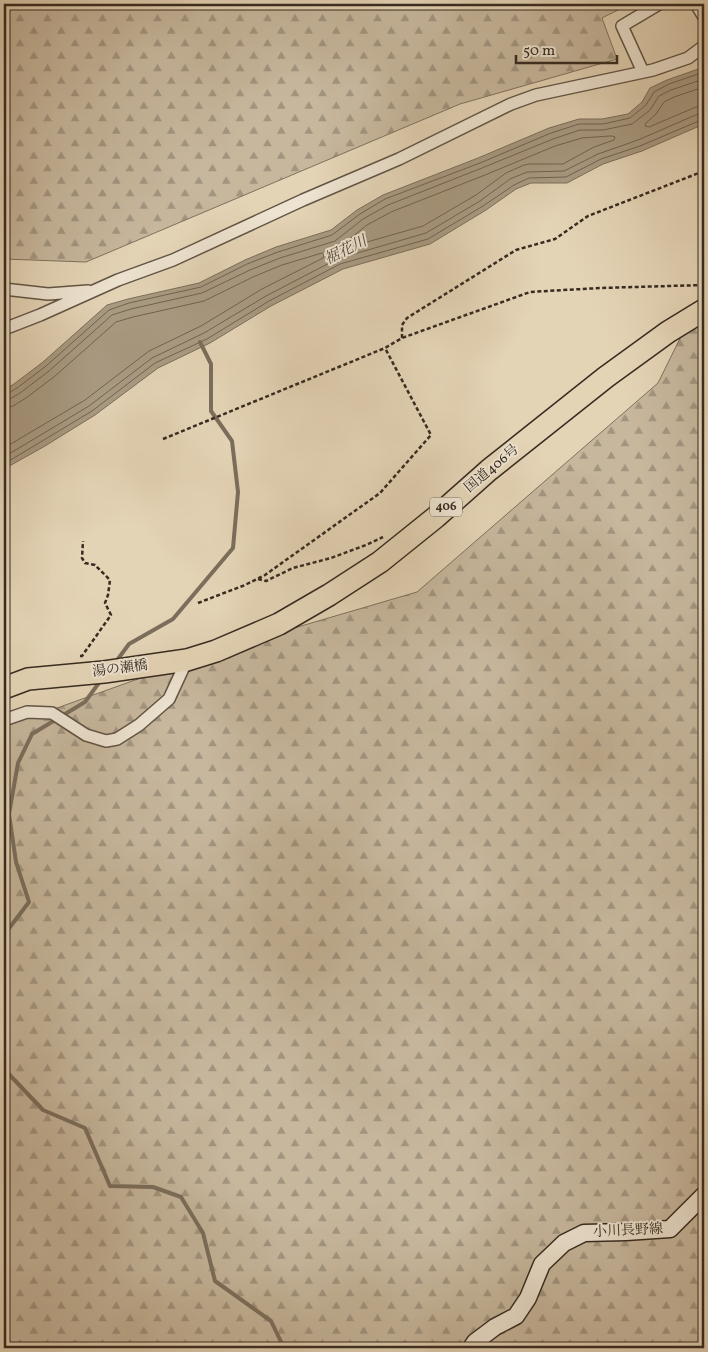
<svg xmlns="http://www.w3.org/2000/svg" width="708" height="1352" viewBox="0 0 708 1352" font-family="Vollkorn,'Noto Serif JP',serif">
<style>
.forest{fill:url(#forest-firs);stroke:#7f715f}
.water{fill:#a99b83;stroke:#7b6e5c}
.lines{fill:none;stroke-linecap:round;stroke-linejoin:round}
.shore{stroke:#706352;stroke-width:1}
.stream{stroke:#7b6e5c;stroke-width:4}
.street-casing{stroke:#625546;stroke-width:14}
.secondary-casing{stroke:#372b21;stroke-width:19}
.highway-casing{stroke:#372b21;stroke-width:24}
.path{stroke:#372b21;stroke-width:2.5;stroke-dasharray:4 2.5;stroke-linecap:butt}
.street{stroke:#ede3d0;stroke-width:11}
.secondary{stroke:#ede3d0;stroke-width:16}
.highway{stroke:#e4d4b6;stroke-width:21}
.labels{text-anchor:middle;dominant-baseline:central;stroke-width:4;stroke-linejoin:round;paint-order:stroke}
.shield{fill:#ede3d0;stroke:#6e6256;stroke-width:1}
.shield-label{font-size:12px;font-weight:bold;fill:#372b21}
.street-label{font-size:14px;fill:#372b21;stroke:#ede3d0}
.water-label{font-size:15px;font-style:italic;fill:#54473a;stroke:#ede3d0}
</style>
<defs>
<pattern id="forest-firs" width="22" height="20" patternUnits="userSpaceOnUse" patternTransform="scale(1.25)"><rect width="22" height="20" fill="#c7b79d"/><path d="M5 1l3.5 6h-7zM16 11l3.5 6h-7z" fill="#a29580"/></pattern>
</defs>
<rect width="100%" height="100%" fill="#e4d4b6"/>
<filter id="stains"><feTurbulence type="fractalNoise" baseFrequency=".004" numOctaves="4"/><feColorMatrix values="0 0 0 0 .2 0 0 0 0 .09 0 0 0 0 .02 0 0 0 .5 -.17"/></filter>
<radialGradient id="worn" r=".72"><stop offset=".6" stop-color="#630" stop-opacity="0"/><stop offset="1" stop-color="#630" stop-opacity=".3"/></radialGradient>
<path class="forest" d="M 4,4 L 630,4 L 602,18 L 617,59 L 460,104 L 86,262 L 4,259 Z
M 704,290 L 704,1348 L 4,1348 L 4,727 L 216,651 L 417,592 L 658,383 Z"/>
<path class="water" d="M 704,67 L 704,124 L 642,151 L 603,164 L 567,183 L 531,183 L 516,189 L 486,210 L 430,244 L 343,269 L 271,306 L 210,343 L 158,368 L 95,415 L 45,446 L 4,469 L 4,390 L 14,384 L 43,362 L 107,305 L 128,299 L 199,283 L 245,260 L 276,247 L 331,230 L 357,210 L 383,195 L 478,158 L 549,128 L 579,119 L 602,119 L 628,114 L 642,102 L 650,88 L 667,80 Z"/>
<g class="lines">
<path class="shore" d="M 704,87 L 674,97 L 664,102 L 656,114 L 646,123 L 645,126 L 649,127 L 696,107 L 704,106
M 612,136 L 615,137 L 614,140 L 594,147 L 563,164 L 530,164 L 524,165 L 506,173 L 476,195 L 423,226 L 346,248 L 342,247 L 343,244 L 367,225 L 391,212 L 485,175 L 555,146 L 582,138 Z
M 4,394 L 7,394 L 17,388 L 46,366 L 109,310 L 129,303 L 201,287 L 247,264 L 278,252 L 332,235 L 360,214 L 385,199 L 480,163 L 551,133 L 579,124 L 603,124 L 630,118 L 646,105 L 654,92 L 669,84 L 704,72
M 4,400 L 10,399 L 20,393 L 49,371 L 112,315 L 131,309 L 202,293 L 250,270 L 280,258 L 335,241 L 363,219 L 388,205 L 482,168 L 553,139 L 580,130 L 603,130 L 632,124 L 650,110 L 659,96 L 671,90 L 704,79
M 4,408 L 13,406 L 26,398 L 55,376 L 116,322 L 133,317 L 204,301 L 253,277 L 282,265 L 322,253 L 324,254 L 323,258 L 262,289 L 201,326 L 149,351 L 85,400 L 4,448
M 4,457 L 89,406 L 152,358 L 204,333 L 266,296 L 337,259 L 426,233 L 480,201 L 510,179 L 527,172 L 564,171 L 598,154 L 638,140 L 698,114 L 704,113
M 4,464 L 92,411 L 155,363 L 207,339 L 269,301 L 340,264 L 428,239 L 483,206 L 514,185 L 529,178 L 566,177 L 601,159 L 640,146 L 701,120 L 704,120"/>
<path class="stream" d="M 115,663 L 129,644 L 173,619 L 233,548 L 238,492 L 232,441 L 211,411 L 211,364 L 200,342
M 4,935 L 29,902 L 16,862 L 9,814 L 18,763 L 32,734 L 85,702 L 101,680
M 4,1069 L 43,1110 L 85,1128 L 110,1186 L 153,1187 L 181,1197 L 203,1233 L 215,1281 L 271,1321 L 284,1348"/>
<defs>
<path id="street" d="M 696,4 L 704,17
M 643,72 L 622,26 L 659,4
M 4,289 L 48,294 L 88,291
M 4,329 L 40,315 L 118,280 L 173,260 L 303,200 L 399,159 L 511,104 L 536,95 L 653,70 L 688,58 L 704,46
M 4,720 L 27,712 L 52,713 L 86,735 L 106,741 L 117,739 L 139,725 L 169,699 L 187,660"/>
<path id="secondary" d="M 471,1348 L 475,1342 L 495,1327 L 516,1316 L 528,1298 L 542,1264 L 564,1243 L 584,1233 L 626,1232 L 670,1229 L 704,1195"/>
<path id="highway" d="M 4,688 L 28,679 L 104,672 L 187,660 L 216,651 L 279,624 L 329,595 L 380,562 L 436,517 L 489,470 L 606,377 L 668,332 L 704,310"/>
</defs>
<use href="#street" class="street-casing"/>
<use href="#secondary" class="secondary-casing"/>
<use href="#highway" class="highway-casing"/>
<path class="path" d="M 402,338 L 402,325 L 407,318 L 516,250 L 555,239 L 588,216 L 704,171
M 163,439 L 385,348 L 402,338 L 530,292 L 600,288 L 704,285
M 258,579 L 266,581 L 293,568 L 331,558 L 366,545 L 383,537
M 198,603 L 245,585 L 265,575 L 380,493 L 431,435 L 385,348
M 80,656 L 82,656 L 111,615 L 105,603 L 108,595 L 110,580 L 95,565 L 85,563 L 82,558 L 83,541"/>
<use href="#street" class="street"/>
<use href="#secondary" class="secondary"/>
<use href="#highway" class="highway"/>
</g>
<g class="labels">
<rect class="shield" x="430" y="497.5" width="32" height="19" rx="4"/>
<g class="shield-label">
<text x="446" y="507">406</text>
</g>
<g class="street-label">
<text transform="translate(492 469) rotate(-40)">国道406号</text>
<text transform="translate(120 669) rotate(-7)">湯の瀬橋</text>
<text transform="translate(628 1231) rotate(-3)">小川長野線</text>
</g>
<g class="water-label">
<text transform="translate(346 251) rotate(-27)">裾花川</text>
</g>
</g>
<rect width="708" height="1352" fill="none" stroke="#e4d4b6" stroke-width="20"/>
<rect x="5" y="5" width="698" height="1342" fill="none" stroke="#372b21" stroke-width="2.5"/>
<rect x="10" y="10" width="688" height="1332" fill="none" stroke="#372b21"/>
<path d="M516 55v8h101v-8" fill="none" stroke="#372b21" stroke-width="2.5"/>
<text x="523" y="55" font-size="15" fill="#372b21" stroke="#ede3d0" stroke-width="4" paint-order="stroke">50 m</text>
<rect width="100%" height="100%" filter="url(#stains)"/>
<rect width="100%" height="100%" fill="url(#worn)"/>
</svg>
